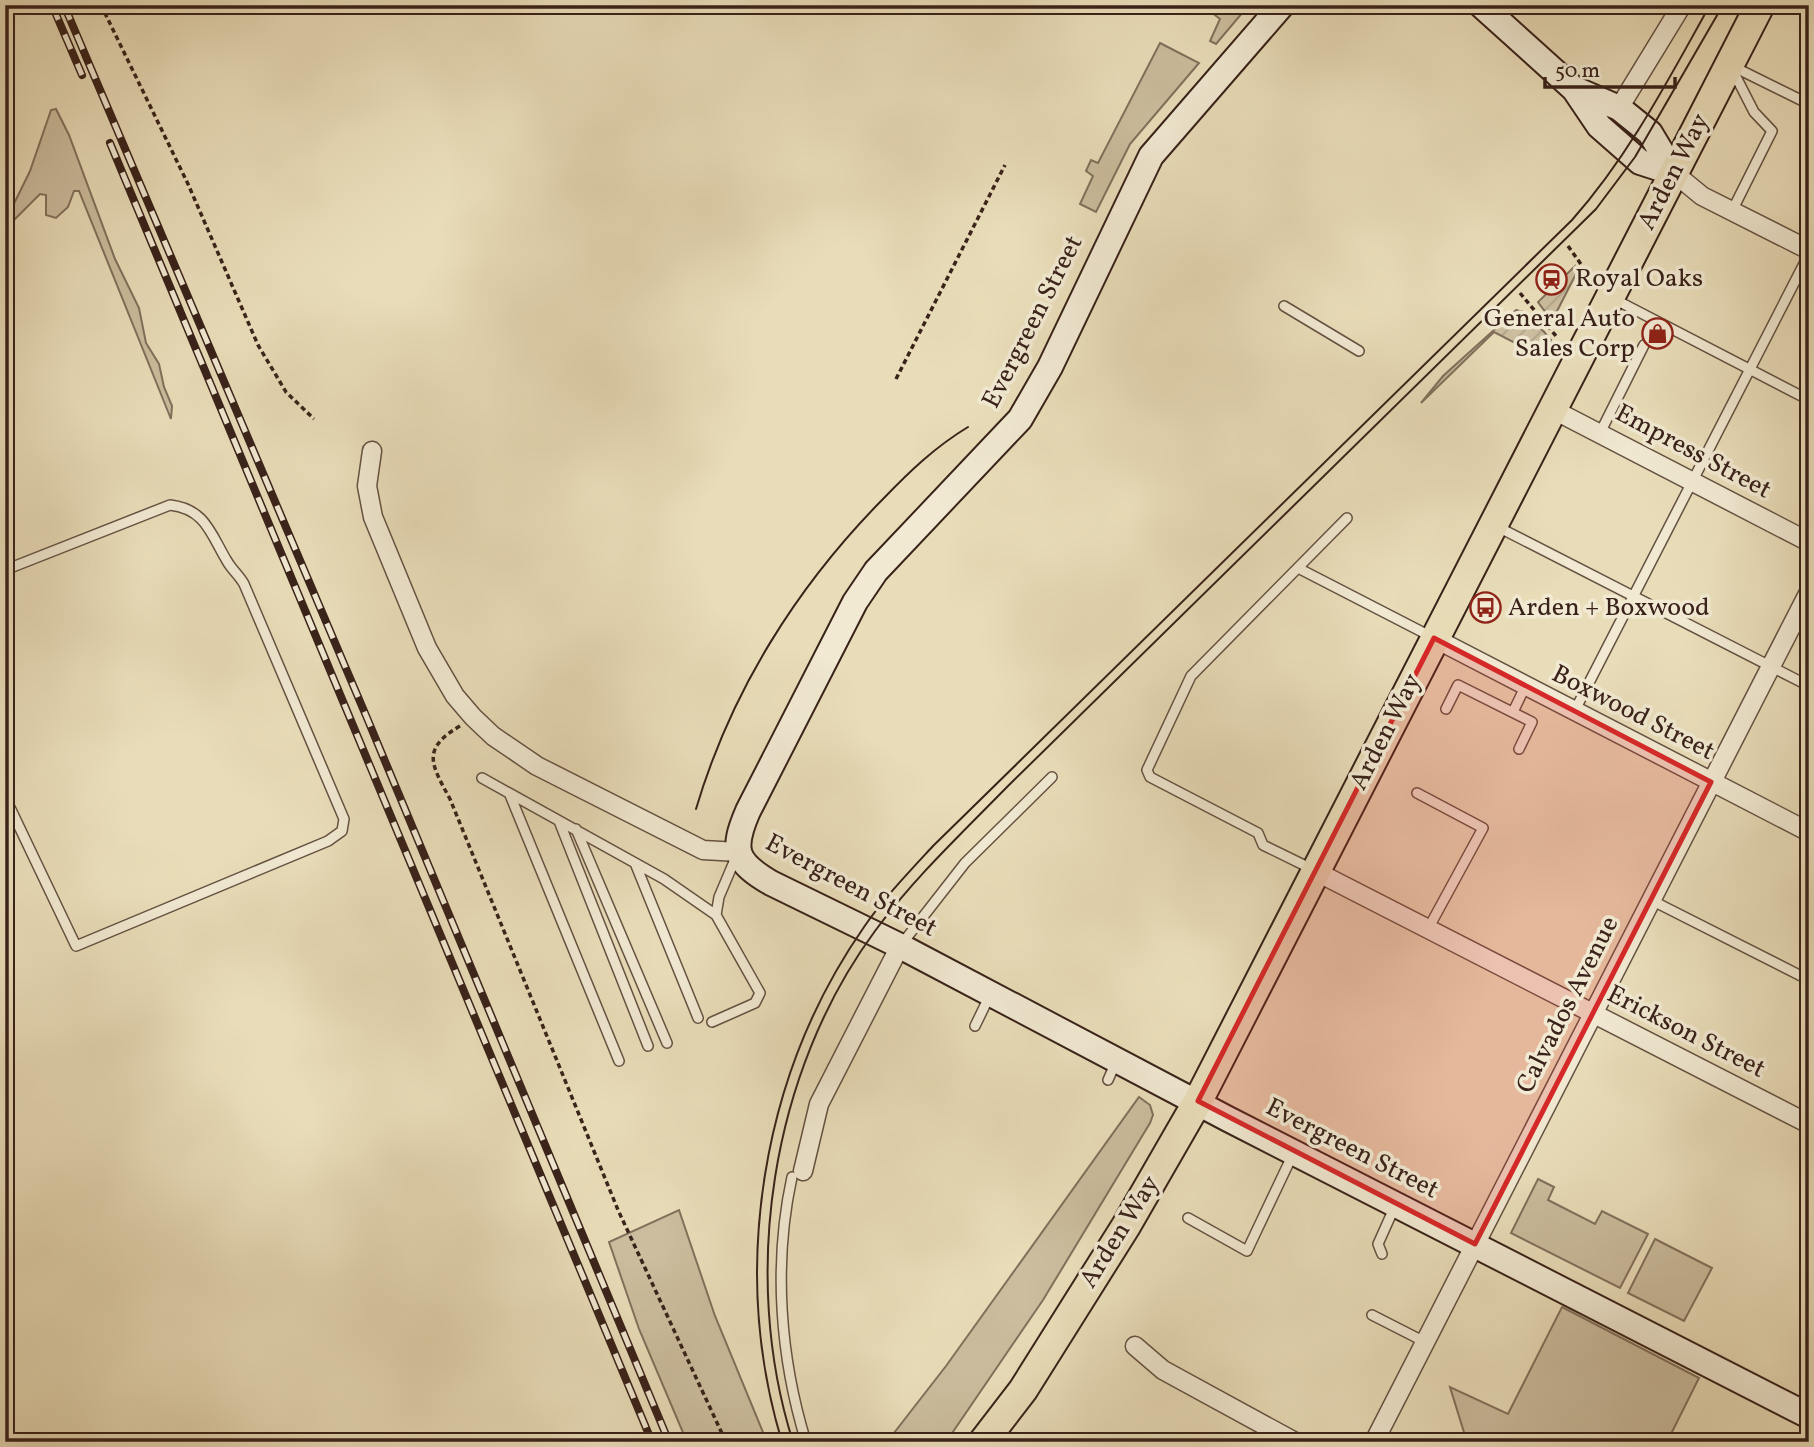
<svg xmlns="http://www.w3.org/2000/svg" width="1814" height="1447" viewBox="0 0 1814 1447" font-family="Vollkorn,serif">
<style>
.grass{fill:#cbbd9e;stroke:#82705c;stroke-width:2}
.garden{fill:url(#garden-furrows);stroke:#82705c;stroke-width:2}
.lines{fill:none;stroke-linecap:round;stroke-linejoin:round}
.lane-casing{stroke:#655142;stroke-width:12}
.street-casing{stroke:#655142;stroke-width:21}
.secondary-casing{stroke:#39221a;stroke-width:28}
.primary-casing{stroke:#39221a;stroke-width:32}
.path{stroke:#39221a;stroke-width:3.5;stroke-dasharray:5 3.5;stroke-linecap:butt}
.lane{stroke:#f1e9d2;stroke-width:9}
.street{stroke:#f1e9d2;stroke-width:18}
.secondary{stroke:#f1e9d2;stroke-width:24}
.primary{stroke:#e9ddb9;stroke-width:28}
.tram{stroke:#39221a;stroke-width:2}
.rail-casing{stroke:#39221a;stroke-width:8}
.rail{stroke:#f1e9d2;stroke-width:5;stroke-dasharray:16;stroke-linecap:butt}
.marked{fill:#d62828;fill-opacity:0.2;stroke:#d62828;stroke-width:5;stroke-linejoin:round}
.labels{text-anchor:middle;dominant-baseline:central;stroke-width:7;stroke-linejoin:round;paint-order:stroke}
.street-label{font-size:26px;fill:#39221a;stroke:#f1e9d2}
.poi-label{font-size:26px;fill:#39221a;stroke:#f1e9d2;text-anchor:start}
</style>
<defs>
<pattern id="garden-furrows" width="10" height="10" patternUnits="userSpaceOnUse" patternTransform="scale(1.75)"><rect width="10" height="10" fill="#cbbd9e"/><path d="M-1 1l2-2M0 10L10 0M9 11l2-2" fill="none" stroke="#afa288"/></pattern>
</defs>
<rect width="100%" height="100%" fill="#e9ddb9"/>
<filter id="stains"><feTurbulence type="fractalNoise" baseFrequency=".00286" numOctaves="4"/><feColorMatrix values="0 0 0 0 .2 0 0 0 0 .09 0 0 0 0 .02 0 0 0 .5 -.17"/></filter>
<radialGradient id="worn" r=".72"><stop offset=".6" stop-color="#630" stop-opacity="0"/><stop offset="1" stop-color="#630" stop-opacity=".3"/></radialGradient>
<path class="grass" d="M 1215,5 L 1249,5 L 1216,44 L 1210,41 L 1220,19 L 1211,12 Z
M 1160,43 L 1199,63 L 1130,144 L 1096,212 L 1080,204 L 1093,176 L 1086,171 L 1091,160 L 1098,163 Z
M 56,109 L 69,135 L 115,259 L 139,308 L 146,343 L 159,364 L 164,387 L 172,406 L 171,419 L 79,191 L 74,191 L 68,207 L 56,218 L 46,215 L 46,195 L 40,194 L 5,229 L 5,222 L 30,171 L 51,110 Z
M 1139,1097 L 1150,1105 L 1153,1115 L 1150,1123 L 1043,1300 L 946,1442 L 887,1442 L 946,1366 Z
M 1538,1179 L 1554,1187 L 1548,1200 L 1595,1224 L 1602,1211 L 1648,1234 L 1620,1288 L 1511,1233 Z
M 679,1210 L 715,1316 L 767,1442 L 687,1442 L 639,1329 L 609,1242 Z
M 1655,1239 L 1712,1268 L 1684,1321 L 1628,1293 Z
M 1562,1307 L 1699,1378 L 1667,1442 L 1467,1442 L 1450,1387 L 1508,1414 Z"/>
<path class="garden" d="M 1575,266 L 1577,272 L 1552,321 L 1538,302 Z
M 1516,310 L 1528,313 L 1551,340 L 1542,357 L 1494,332 L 1421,403 L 1443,376 Z"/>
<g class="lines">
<defs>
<path id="lane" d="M 1732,66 L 1809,104
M 1732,69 L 1754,112 L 1772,131 L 1732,211
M 1614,299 L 1809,400
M 1284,306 L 1359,351
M 1600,433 L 1644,345
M 1496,526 L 1809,686
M 1298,568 L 1432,637
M 5,570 L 170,505 C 206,509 211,535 227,561 C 232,570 239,575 244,584 L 344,819 L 342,831 L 328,841 L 76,946 L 5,797
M 1446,709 L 1458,685 L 1532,722 L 1519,749
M 1513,712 L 1525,687
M 1574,712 L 1809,254
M 5,725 L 8,750 L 5,759
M 482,778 L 664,879 L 716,915
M 1417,793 L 1483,828 L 1428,929
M 510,795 L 619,1061
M 559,821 L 648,1046
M 576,829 L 667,1043
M 635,863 L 698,1018
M 1314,870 L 1263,845 L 1258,833 L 1150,777 L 1147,770 L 1191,676 L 1347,518
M 1651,900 L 1809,980
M 901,945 L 965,863 L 1052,777
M 712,1022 L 755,1003 L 760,993 L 716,915 L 719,897 L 736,857
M 975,1026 L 990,995
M 1108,1080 L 1116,1062
M 792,1177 C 773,1264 780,1357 806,1442
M 1188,1218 L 1247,1251 L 1293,1154
M 1382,1254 L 1378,1244 L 1395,1206
M 1372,1315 L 1425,1342"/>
<path id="street" d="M 1619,108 L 1682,5
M 1674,173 L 1702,196 L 1809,250
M 1552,409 L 1809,542
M 372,451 L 367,486 L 373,517 L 427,648 L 455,696 L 473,717 L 493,736 L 537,766 L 703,850 L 738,852
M 1434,638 L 1809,832
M 1315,871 L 1809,1124
M 803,1171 L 819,1104 L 900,946
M 1135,1346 L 1163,1370 L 1295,1442
M 1374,1442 L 1809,592"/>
<path id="secondary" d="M 1282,5 L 1151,156 L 1050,367 L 1020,419 L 876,571 L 855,602 L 748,811 C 731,850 735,862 771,883 L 900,946 L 1228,1119 L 1809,1416
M 1481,5 L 1574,89 L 1599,126 L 1640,162 L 1674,173
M 1575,89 L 1619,108 L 1650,133 L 1674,173"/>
<path id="primary" d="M 983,1442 L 1023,1390 L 1126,1226 L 1198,1101 L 1760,5"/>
</defs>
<use href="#lane" class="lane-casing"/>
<use href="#street" class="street-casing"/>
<use href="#secondary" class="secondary-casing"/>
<use href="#primary" class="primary-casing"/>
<path class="path" d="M 101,5 L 188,184 L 258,345 L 286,392 L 314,419
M 1568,246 L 1588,274
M 1520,293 L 1556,336
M 896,379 L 1005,165
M 460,726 C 421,749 431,764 450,799 L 618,1210 L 726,1442"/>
<use href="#lane" class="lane"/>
<use href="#street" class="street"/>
<use href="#secondary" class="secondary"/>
<use href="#primary" class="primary"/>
<path class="tram" d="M 696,809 C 731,691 797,586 883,499 C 910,471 935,447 968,427
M 782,1442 C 730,1270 761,1075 864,927 C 884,898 909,872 933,846 L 1572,220 C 1629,156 1668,80 1710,5
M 793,1442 C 740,1275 771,1072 875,931 C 914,878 962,833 1008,786 L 1596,209 L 1635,157 L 1723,5"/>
<defs>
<path id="rail" d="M 52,5 L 82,75
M 64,5 L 367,718 L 669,1442
M 110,143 L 652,1442"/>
</defs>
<use href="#rail" class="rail-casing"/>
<use href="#rail" class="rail"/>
</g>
<path class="marked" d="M 1434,638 L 1711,782 L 1475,1244 L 1198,1101 Z"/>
<defs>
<symbol id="station-ring" viewBox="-11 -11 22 22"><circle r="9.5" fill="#f1e9d2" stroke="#8f2418" stroke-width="1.5"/><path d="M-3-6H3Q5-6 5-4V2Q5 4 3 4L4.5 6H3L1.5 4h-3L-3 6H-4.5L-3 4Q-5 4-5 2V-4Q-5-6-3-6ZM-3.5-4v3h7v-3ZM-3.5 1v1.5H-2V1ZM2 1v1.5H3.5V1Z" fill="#8f2418"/></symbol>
<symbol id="shop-ring" viewBox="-11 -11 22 22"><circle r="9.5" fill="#f1e9d2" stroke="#8f2418" stroke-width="1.5"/><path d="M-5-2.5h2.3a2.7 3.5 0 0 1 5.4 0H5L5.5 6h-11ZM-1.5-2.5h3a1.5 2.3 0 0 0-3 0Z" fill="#8f2418"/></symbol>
<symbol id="bus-ring" viewBox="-11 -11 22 22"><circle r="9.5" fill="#f1e9d2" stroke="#8f2418" stroke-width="1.5"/><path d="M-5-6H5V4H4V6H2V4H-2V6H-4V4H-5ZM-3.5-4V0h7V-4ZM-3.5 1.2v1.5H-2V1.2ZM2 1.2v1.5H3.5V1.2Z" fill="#8f2418"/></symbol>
</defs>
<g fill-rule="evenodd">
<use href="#station-ring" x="1534" y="262" width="35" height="35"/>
<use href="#shop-ring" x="1640" y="316" width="35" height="35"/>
<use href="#bus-ring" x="1468" y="590" width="35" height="35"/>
</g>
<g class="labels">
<g class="street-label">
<text transform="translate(1674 172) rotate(-63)">Arden Way</text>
<text transform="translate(1033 322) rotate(-63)">Evergreen Street</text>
<text transform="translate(1693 452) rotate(28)">Empress Street</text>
<text transform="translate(1633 713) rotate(27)">Boxwood Street</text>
<text transform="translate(1386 732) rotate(-63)">Arden Way</text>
<text transform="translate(851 886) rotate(28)">Evergreen Street</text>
<text transform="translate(1568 1005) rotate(-63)">Calvados Avenue</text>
<text transform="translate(1686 1032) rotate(27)">Erickson Street</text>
<text transform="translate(1352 1149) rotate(27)">Evergreen Street</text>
<text transform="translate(1120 1232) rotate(-58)">Arden Way</text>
</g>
<g class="poi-label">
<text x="1575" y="279">Royal Oaks</text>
<text x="1635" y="319" text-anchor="end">General Auto<tspan x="1635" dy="30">Sales Corp</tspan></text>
<text x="1508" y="608">Arden + Boxwood</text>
</g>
</g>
<rect width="1814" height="1447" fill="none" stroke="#e9ddb9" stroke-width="28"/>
<rect x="7" y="7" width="1800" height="1433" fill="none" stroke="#39221a" stroke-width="3.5"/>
<rect x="14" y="14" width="1786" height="1419" fill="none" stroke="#39221a" stroke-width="2"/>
<path d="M1545 77v10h130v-10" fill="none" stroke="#39221a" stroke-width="3.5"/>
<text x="1555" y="77" font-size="21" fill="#39221a" stroke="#f1e9d2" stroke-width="5" paint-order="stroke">50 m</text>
<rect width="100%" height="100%" filter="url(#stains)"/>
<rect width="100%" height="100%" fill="url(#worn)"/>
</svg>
